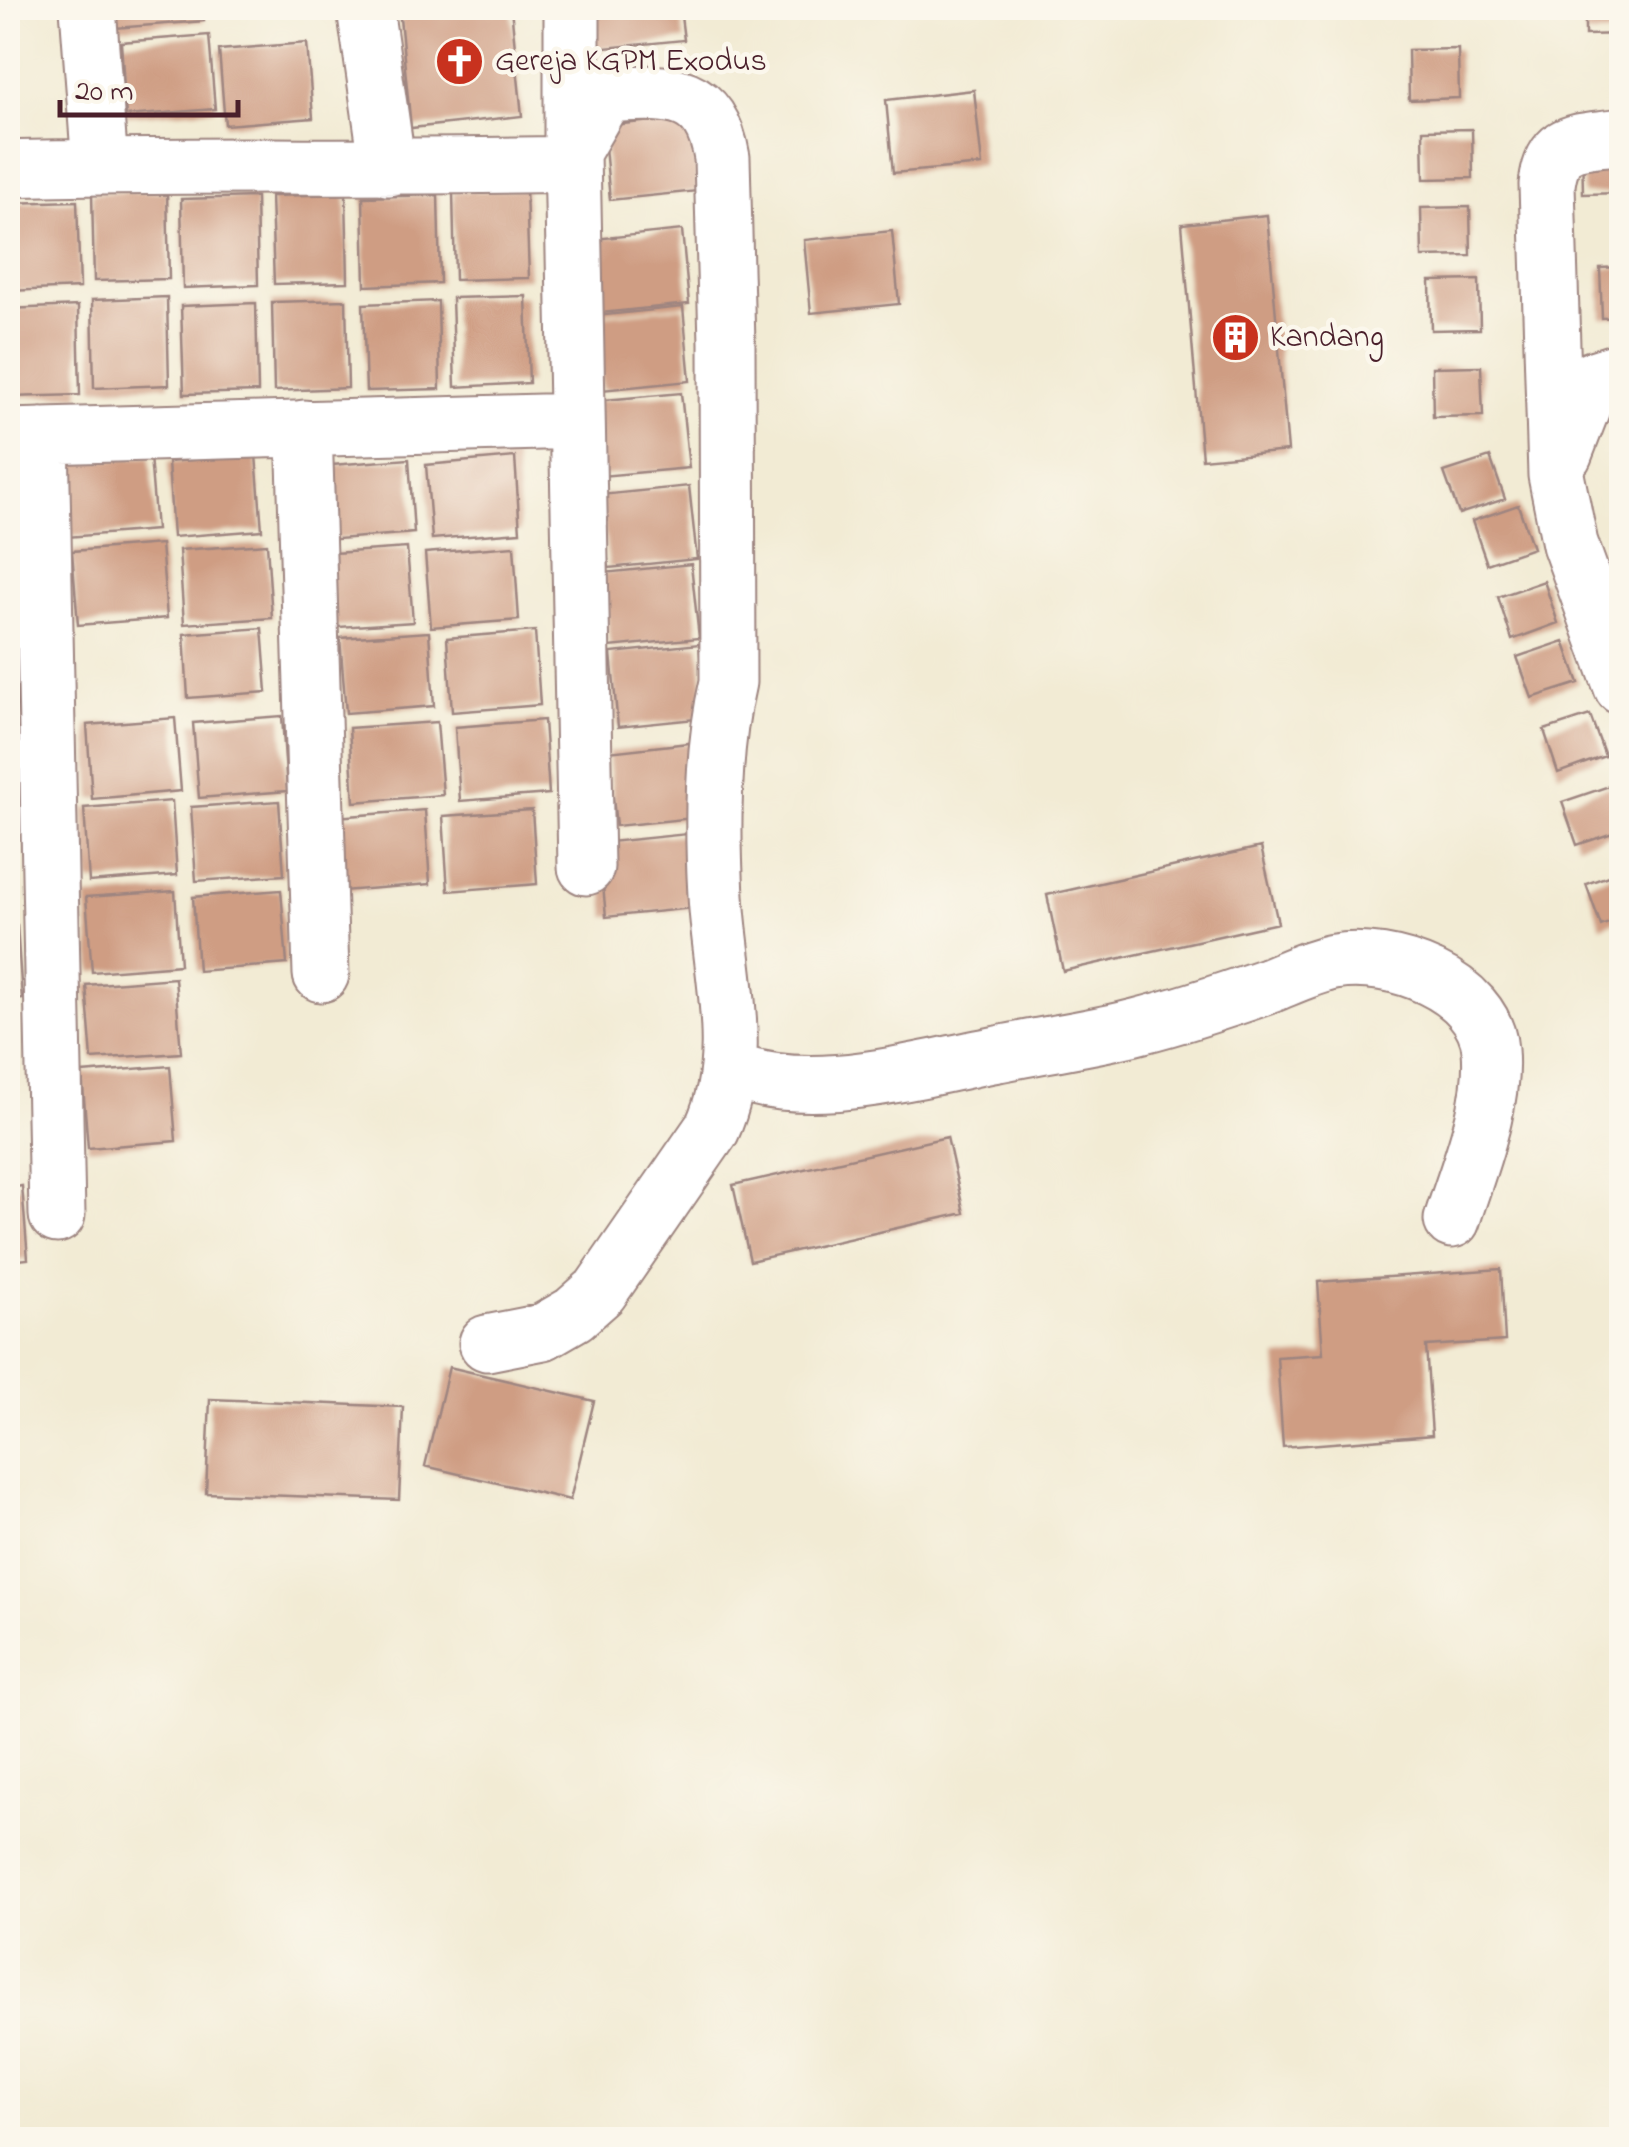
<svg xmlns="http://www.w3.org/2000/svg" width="1629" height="2147" viewBox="0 0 1629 2147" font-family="'Indie Flower',sans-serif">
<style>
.building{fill:#cf9d83}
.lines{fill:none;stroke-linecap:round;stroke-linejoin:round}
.minor-casing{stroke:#9e8580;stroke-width:59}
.minor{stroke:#fff;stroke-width:55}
.labels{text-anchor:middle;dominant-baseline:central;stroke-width:9;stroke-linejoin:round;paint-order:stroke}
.poi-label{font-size:32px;fill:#4a1f2b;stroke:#fbf7ec;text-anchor:start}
</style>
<rect width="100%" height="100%" fill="#fbf7ec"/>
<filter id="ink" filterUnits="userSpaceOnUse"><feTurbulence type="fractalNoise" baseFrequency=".01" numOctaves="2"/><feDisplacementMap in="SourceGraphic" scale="20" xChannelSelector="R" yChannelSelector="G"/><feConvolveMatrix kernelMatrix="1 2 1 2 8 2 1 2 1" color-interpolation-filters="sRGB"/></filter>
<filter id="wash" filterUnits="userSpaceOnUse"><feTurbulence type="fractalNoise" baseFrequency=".0048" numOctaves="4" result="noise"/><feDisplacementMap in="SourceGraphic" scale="40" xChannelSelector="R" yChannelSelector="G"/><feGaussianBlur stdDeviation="2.25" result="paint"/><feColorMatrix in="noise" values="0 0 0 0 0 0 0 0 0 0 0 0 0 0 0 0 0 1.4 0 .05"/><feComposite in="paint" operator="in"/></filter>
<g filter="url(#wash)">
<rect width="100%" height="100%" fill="#f2ebd4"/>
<g id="blocks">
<path class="building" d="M 114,8 L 203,8 L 204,21 L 115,28 Z
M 399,8 L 511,8 L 522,116 L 411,128 Z
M 591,8 L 680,8 L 684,40 L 595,49 Z
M 1585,8 L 1622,8 L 1622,34 L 1585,35 Z
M 209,35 L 215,109 L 126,116 L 121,42 Z
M 307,43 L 313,118 L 225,125 L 219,50 Z
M 1458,49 L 1459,98 L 1409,100 L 1408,50 Z
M 974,90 L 982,165 L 893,173 L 886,100 Z
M 691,117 L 698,191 L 610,200 L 603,126 Z
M 1472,129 L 1473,178 L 1424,179 L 1423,130 Z
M 1622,143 L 1622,193 L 1583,194 L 1582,145 Z
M 526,189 L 529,278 L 455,280 L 453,192 Z
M 167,191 L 169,279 L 94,281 L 92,193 Z
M 346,194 L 348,282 L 274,284 L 271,196 Z
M 438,195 L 440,283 L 365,286 L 363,197 Z
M 256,197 L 258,285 L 183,288 L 181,199 Z
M 77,201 L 80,288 L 8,291 L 8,203 Z
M 1470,207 L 1471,256 L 1422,257 L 1421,208 Z
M 1267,215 L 1288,451 L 1202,459 L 1182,224 Z
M 682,230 L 689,304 L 601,313 L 594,239 Z
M 892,231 L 899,304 L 811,313 L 804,240 Z
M 1622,267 L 1622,317 L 1602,318 L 1600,268 Z
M 1479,280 L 1480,329 L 1431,330 L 1430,281 Z
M 526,296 L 529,383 L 455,387 L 452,298 Z
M 167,297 L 169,385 L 94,388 L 92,300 Z
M 346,300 L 348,388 L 274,391 L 272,302 Z
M 438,301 L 440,389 L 366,391 L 363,304 Z
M 256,303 L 258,392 L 184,394 L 181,306 Z
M 78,306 L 80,395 L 8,397 L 8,309 Z
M 683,307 L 690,381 L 602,390 L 595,316 Z
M 1481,366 L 1483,416 L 1433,417 L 1432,367 Z
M 681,393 L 689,468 L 601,476 L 594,401 Z
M 1622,426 L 1622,457 L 1621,457 L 1612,430 Z
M 256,455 L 262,530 L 173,537 L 168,462 Z
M 150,456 L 156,530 L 67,537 L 61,463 Z
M 515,457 L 520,532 L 432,539 L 426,465 Z
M 1490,457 L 1505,499 L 1459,514 L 1444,472 Z
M 409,459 L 414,533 L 325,540 L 319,466 Z
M 689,486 L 697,559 L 609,568 L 600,495 Z
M 1518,505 L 1533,548 L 1487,564 L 1472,521 Z
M 161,544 L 167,618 L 78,625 L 72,551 Z
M 267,544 L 272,618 L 184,624 L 179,550 Z
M 514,546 L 519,620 L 431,627 L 425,553 Z
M 17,548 L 22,622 L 8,623 L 8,549 Z
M 407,548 L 413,622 L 324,628 L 319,554 Z
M 691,564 L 699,638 L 610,647 L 603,573 Z
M 1544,581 L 1558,623 L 1512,640 L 1498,597 Z
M 262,628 L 267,692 L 188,698 L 184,634 Z
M 535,631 L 540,705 L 452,712 L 447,638 Z
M 429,632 L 434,706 L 346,713 L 340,638 Z
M 1564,641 L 1579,683 L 1532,698 L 1517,657 Z
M 699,644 L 706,718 L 618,727 L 611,653 Z
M 13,653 L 19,728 L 8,728 L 8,654 Z
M 1590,715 L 1605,756 L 1558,773 L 1544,730 Z
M 282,716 L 287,791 L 199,798 L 193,723 Z
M 175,718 L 181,791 L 92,799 L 87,725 Z
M 544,720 L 549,794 L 460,801 L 455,727 Z
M 437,722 L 443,795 L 354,802 L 349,728 Z
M 698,742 L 704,817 L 616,826 L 608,752 Z
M 8,743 L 12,743 L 17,817 L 8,818 Z
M 1609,786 L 1622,830 L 1577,845 L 1562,802 Z
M 172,801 L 177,875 L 89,882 L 84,808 Z
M 279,801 L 284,875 L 196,881 L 191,807 Z
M 425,810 L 430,884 L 342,891 L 336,817 Z
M 532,810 L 537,884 L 448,891 L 443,816 Z
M 687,834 L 694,908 L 606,917 L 599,843 Z
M 8,841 L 10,841 L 15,893 L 8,894 Z
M 1261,847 L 1278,923 L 1063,971 L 1047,895 Z
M 1622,871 L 1622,918 L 1601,926 L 1586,884 Z
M 281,890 L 287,964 L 198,971 L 193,897 Z
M 175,891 L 180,965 L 92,972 L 86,897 Z
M 8,925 L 17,925 L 22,999 L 8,1000 Z
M 175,978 L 181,1053 L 92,1059 L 86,985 Z
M 170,1066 L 176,1141 L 88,1148 L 82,1073 Z
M 947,1137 L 964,1213 L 750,1261 L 733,1185 Z
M 22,1186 L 28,1259 L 8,1261 L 8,1188 Z
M 1501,1269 L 1505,1341 L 1426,1346 L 1432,1435 L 1283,1447 L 1277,1357 L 1323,1354 L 1318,1282 Z
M 449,1367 L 594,1401 L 570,1500 L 425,1466 Z
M 210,1399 L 403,1407 L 399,1500 L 206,1493 Z"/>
</g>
</g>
<g filter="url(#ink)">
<use href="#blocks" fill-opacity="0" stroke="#9e8580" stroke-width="2.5"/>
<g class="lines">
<defs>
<path id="minor" d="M 88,8 L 100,166
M 365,8 L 388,168
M 572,8 L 572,152 L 586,867
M 1622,136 C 1579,143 1553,135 1547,185 L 1556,475 L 1570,544 L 1622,687
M 8,169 C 196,163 384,169 572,164
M 304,428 L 321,974
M 41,436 L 57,1215
M 8,437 L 577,421
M 1564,454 L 1593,379 L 1622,370
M 729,1069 C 808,1103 916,1069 998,1054 C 1045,1044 1093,1038 1139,1026 C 1183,1015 1227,1000 1270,985 C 1290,977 1313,966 1334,962 C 1390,952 1485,985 1490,1050 C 1495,1107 1468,1168 1452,1220
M 487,1343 L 543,1332 L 574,1314 L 600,1291 L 712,1129 C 746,1056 720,972 716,895 C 712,825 712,750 728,682 L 727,343 L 722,158 C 710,85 666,92 605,95 L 572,152"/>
</defs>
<use href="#minor" class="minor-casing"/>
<use href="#minor" class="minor"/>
</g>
</g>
<defs>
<symbol id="church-disc" viewBox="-11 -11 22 22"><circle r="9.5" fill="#c8321e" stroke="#fbf7ec"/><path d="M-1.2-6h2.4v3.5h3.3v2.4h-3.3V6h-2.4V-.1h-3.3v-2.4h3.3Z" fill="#fff"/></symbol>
<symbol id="building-disc" viewBox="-11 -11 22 22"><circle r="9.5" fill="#c8321e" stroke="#fbf7ec"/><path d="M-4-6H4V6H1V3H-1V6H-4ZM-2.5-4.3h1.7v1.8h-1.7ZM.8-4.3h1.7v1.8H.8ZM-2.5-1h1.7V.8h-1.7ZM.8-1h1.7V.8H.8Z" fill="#fff"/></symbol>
</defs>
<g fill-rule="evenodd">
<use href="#church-disc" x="432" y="34" width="55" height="55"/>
<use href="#building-disc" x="1208" y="310" width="55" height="55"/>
</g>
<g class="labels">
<g class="poi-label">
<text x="495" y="62">Gereja KGPM Exodus</text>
<text x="1270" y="338">Kandang</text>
</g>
</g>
<rect width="1629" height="2147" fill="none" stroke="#fbf7ec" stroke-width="40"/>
<path d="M60 100v15h178v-15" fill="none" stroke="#4a1f2b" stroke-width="5"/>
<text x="75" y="100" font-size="30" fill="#4a1f2b" stroke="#fbf7ec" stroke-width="8" paint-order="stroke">20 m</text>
</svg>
